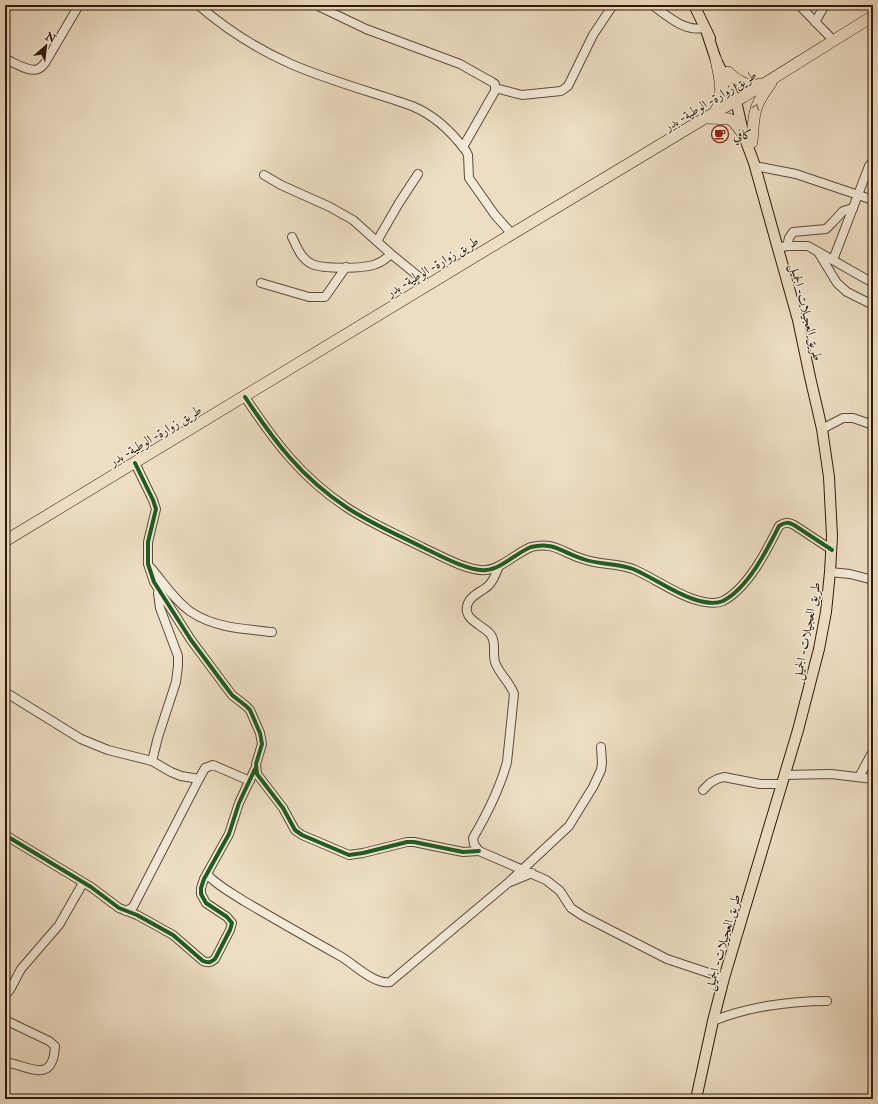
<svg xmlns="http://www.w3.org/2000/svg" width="878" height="1104" viewBox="0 0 878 1104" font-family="'IM FELL Double Pica',Amiri,serif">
	<rect width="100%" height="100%" fill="#eddec3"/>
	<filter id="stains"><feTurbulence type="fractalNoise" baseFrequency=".005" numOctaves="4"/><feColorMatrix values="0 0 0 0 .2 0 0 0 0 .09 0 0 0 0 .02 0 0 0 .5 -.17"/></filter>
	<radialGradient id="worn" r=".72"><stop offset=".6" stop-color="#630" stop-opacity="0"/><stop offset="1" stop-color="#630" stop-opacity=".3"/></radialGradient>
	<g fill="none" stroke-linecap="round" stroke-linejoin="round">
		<!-- minor casing -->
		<g stroke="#5e4a38" stroke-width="10">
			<g id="minor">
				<path d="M198,5C226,29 257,49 291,64C330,81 372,92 412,106C434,115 452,132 466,151L468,155L469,178L495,215L512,234"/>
				<path d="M652,5C668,16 684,32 704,28"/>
				<path d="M799,5L833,40"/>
				<path d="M320,7L366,29L460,64L492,82L495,84V91L463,147"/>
				<path d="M815,22L825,5"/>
				<path d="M5,59C13,62 30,73 38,69C41,68 43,65 45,63L79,5"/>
				<path d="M495,88L522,95L561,91L568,86L593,35L613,5"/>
				<path d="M755,166L796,174L873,200"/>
				<path d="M264,175L281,185L330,207L353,220L391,254L429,285"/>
				<path d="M292,237C297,247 301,259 312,264C323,269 364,269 376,264C382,262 387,258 391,254"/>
				<path d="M377,241L399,203L418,174"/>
				<path d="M787,246L789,238L793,232L826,229L833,222L843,211L853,208"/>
				<path d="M777,248L787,246H808L873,283"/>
				<path d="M818,252L837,283L847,292L873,305"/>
				<path d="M833,260L869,166L873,161"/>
				<path d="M261,283L309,297H325L346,267"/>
				<path d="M245,397C274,441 301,477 346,507C370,523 398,535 424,548C439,555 469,572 486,570C501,569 516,553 531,547C553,541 563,553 583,559C599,565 617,563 633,569C654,578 672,592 693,599C702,602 714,605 723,601C748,588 767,550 779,526C785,522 788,522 794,525L832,550"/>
				<path d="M822,429L843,418H853L873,425"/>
				<path d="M135,463L153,500L156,509L148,542V564L154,582L191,640L223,683L232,695L246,706L250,710L260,733L262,744L256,764L257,774L283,808L295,830L302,835L349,855L363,853L407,842H414L463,852L479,851"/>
				<path d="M499,566C496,573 494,580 489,585C482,592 472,594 468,603C461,620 484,625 491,635C497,644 492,653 495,662C499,674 510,682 514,694L507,762C500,788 487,814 473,838L474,844L479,851L546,880L560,891L571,908L583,916L667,959L724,978"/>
				<path d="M151,568C164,583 175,601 191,612C215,628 245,629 272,632"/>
				<path d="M830,572L850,574L873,580"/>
				<path d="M5,692L81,739L108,750L152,761L171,772L181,776L199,779L205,768L213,765L250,781"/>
				<path d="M152,761L158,737L176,682L178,666V656L160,608L158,593"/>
				<path d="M784,775L831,774L873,779"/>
				<path d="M859,777L873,751"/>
				<path d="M703,790L710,783L717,779L724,777L760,784H782"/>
				<path d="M5,835L91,887L119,908L137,915L173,935L203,961C208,963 210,963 215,959L230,930L232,923L227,917L206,903L201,894V888L204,879L229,834L239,803L255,769"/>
				<path d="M207,874C216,885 232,893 244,901C276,920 308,938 340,956C353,963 374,985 390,982L509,882L569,826L593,787L601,770L602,763L601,747"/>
				<path d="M510,882L532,873"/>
				<path d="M126,911L133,907L199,779"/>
				<path d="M5,996L11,988L21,969L59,925L83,883"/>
				<path d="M5,1020L49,1041L55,1046C53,1085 29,1066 5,1062"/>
				<path d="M713,1021C746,1007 790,1001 827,1001"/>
			</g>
		</g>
		<!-- major casing -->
		<g stroke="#2f1909" stroke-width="12">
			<g id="major">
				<path d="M694,5L710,38"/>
				<path d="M696,1099L713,1021L724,978L798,730L819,649L826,612L830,572L832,536L829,477L822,429L810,377L798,320L754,163L744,136L736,101L716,60L707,33"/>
			</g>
		</g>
		<!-- highway casing -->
		<g stroke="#2f1909" stroke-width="12">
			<g id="highway">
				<path d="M728,72C737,81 748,88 761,84"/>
				<path d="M714,114C725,97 720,78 716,60"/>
				<path d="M708,118C732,120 729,113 744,136"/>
				<path d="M752,142C754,113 753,107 771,83"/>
				<path d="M5,541L512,234L705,118L743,97L873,16"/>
			</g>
		</g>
		<!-- minor -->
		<use href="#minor" stroke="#f3ead8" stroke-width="8"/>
		<!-- major -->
		<use href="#major" stroke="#eddec3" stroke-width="10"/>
		<!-- highway -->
		<use href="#highway" stroke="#eddec3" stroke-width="11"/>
		<!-- cycleway casing -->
		<g stroke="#f3ead8" stroke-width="6">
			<g id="cycleway">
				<path d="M245,397C274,441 301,477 346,507C370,523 398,535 424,548C439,555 469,572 486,570C501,569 516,553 531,547C553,541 563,553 583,559C599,565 617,563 633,569C654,578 672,592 693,599C702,602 714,605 723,601C748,588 767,550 779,526C785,522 788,522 794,525L832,550"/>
				<path d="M135,463L153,500L156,509L148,542V564L154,582L191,640L223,683L232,695L246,706L250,710L260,733L262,744L256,764L257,774L283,808L295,830L302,835L349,855L363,853L407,842H414L463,852L479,851"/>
				<path d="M5,835L91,887L119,908L137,915L173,935L203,961C208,963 210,963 215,959L230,930L232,923L227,917L206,903L201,894V888L204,879L229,834L239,803L255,769"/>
			</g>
		</g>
		<!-- cycleway -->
		<use href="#cycleway" stroke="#1b5e20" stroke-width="4"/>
	</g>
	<!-- one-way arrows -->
	<defs><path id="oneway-chevron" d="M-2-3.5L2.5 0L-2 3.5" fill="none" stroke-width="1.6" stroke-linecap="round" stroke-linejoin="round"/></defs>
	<use stroke="#98856f" href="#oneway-chevron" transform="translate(756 107) rotate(-70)"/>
	<!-- icons -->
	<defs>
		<g id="cafe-ring" transform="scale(0.9)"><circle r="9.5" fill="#f3ead8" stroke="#8f2418" stroke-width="1.5"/><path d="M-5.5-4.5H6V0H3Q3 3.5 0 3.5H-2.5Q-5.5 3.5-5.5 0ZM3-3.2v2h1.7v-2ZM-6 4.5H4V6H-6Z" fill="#8f2418"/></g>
	</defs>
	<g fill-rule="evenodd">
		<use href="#cafe-ring" x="720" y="134"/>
	</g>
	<g text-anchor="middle" stroke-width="3" stroke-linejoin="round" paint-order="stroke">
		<!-- street labels -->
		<g font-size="13" fill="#2f1909" stroke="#f3ead8">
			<text transform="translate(710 100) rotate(-31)" y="5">طريق زوارة- الوطية- بدر</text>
			<text transform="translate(432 266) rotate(-31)" y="5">طريق زوارة- الوطية- بدر</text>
			<text transform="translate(807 312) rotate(76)" y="5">طريق العجيلات- الجميل</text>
			<text transform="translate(155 435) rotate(-31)" y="5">طريق زوارة- الوطية- بدر</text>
			<text transform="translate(806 631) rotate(-79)" y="5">طريق العجيلات- الجميل</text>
			<text transform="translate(722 942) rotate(-74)" y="5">طريق العجيلات- الجميل</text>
		</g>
		<!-- poi labels -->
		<g font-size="13" fill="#2f1909" stroke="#f3ead8" text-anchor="start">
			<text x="733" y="139">كافي</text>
		</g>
	</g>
	<!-- margin -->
	<rect width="878" height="1104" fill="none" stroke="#eddec3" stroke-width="20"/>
	<rect x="6" y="6" width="866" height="1092" fill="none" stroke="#2f1909" stroke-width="2"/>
	<rect x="10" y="10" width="858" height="1084" fill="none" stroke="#2f1909"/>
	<!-- north arrow -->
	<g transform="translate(46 46) rotate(28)" stroke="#f3ead8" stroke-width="3" paint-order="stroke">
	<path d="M0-3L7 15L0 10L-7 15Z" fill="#2f1909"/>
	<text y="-6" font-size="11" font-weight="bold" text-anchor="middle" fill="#2f1909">N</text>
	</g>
	<rect width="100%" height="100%" filter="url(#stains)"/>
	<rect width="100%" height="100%" fill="url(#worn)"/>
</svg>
